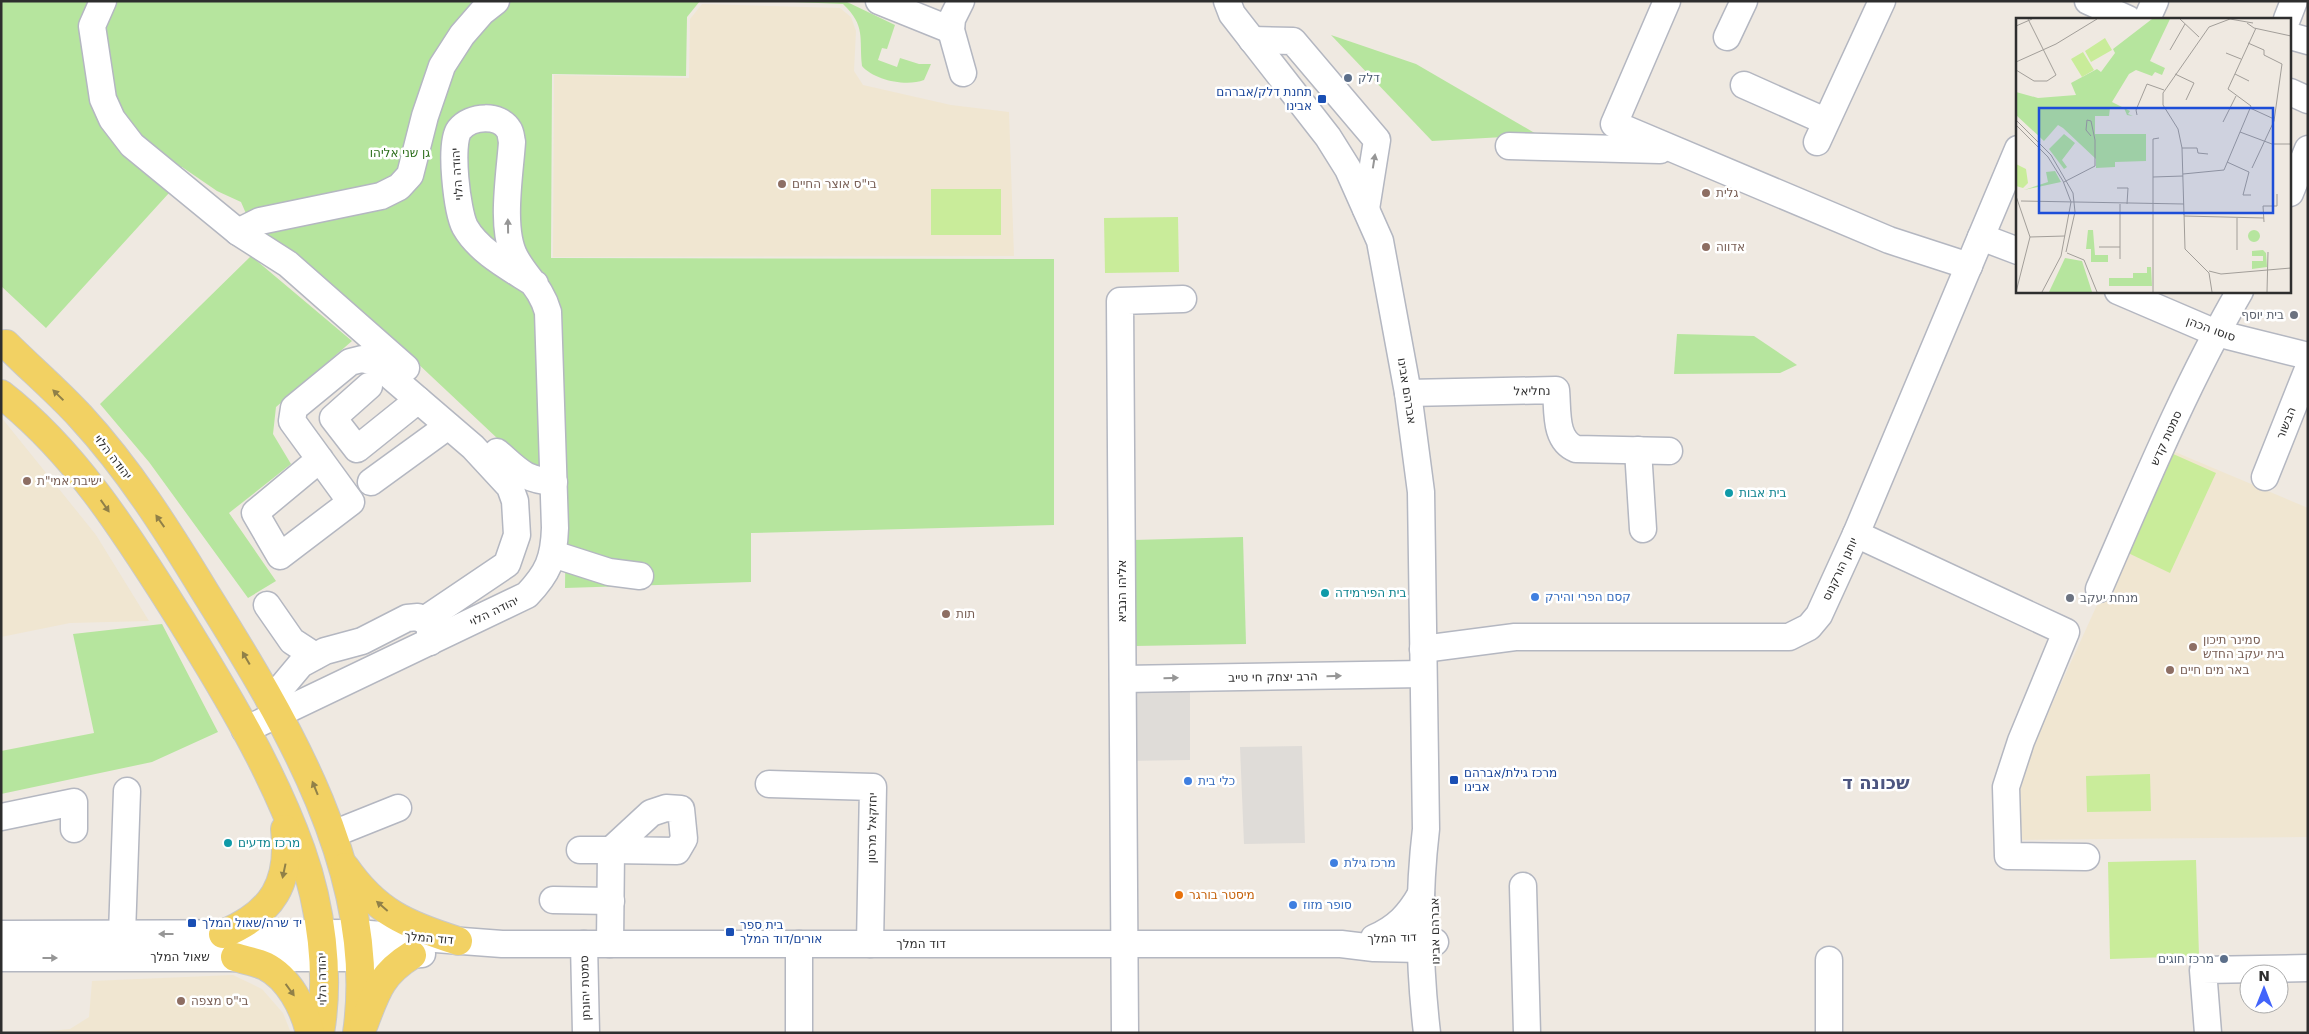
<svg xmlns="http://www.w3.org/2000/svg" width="2309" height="1034" viewBox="0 0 2309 1034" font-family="'DejaVu Sans',Heebo,sans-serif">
	<rect width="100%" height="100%" fill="#efe9e1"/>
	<!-- education -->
	<g fill="#f0e6d1">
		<path d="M702,4L840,8L851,17L856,31L854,71L863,85L951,105L1009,112L1014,256L553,257L554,75L689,78L690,19Z"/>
		<path d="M1,417L96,535L149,621L70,623L1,637Z"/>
		<path d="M2168,449L2308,508V837L2014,840L2015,785Z"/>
		<path d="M233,975L262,989L283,1013L291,1033H28L70,1029L89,1017L92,981Z"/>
	</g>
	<!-- green -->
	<g fill="#b6e59e">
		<path d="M1,1H700L687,17L686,76L552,74L551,258L1054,259V525L751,533V582L565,588L566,503L414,360L254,232L241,202L217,191L182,167L169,193L46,328L1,286Z"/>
		<path d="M769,1H845L895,25L887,49L882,48L878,60L897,67L900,58L919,64H931L924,80C906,87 874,80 862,66C859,37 866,26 843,4Z"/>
		<path d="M1331,35L1416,64L1538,135L1432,141Z"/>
		<path d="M251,256L352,341L276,407L273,434L291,464L229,513L276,581L248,598L149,462L100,404Z"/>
		<path d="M1677,334L1754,336L1797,365L1780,373L1674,374Z"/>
		<path d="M1243,537L1246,644L1135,646L1133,540Z"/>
		<path d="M162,624L218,732L152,762L1,794V751L94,733L73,634Z"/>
	</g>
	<!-- pitch -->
	<g fill="#c9ec9a">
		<rect x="931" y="189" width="70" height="46"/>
		<path d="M1178,217L1179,272L1105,273L1104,218Z"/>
		<path d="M2171,453L2216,473L2170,573L2126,552Z"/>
		<path d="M2150,774L2151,811L2087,812L2086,776Z"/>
		<path d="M2196,860L2199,956L2110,959L2108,862Z"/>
	</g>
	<!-- plaza -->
	<g fill="#dfdcd8">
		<path d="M1190,678V760L1124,761L1123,679Z"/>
		<path d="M1302,746L1305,843L1244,844L1240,747Z"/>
	</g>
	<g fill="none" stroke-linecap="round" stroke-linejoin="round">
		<!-- minor casing -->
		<g stroke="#b4b7c1" stroke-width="29">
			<g id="minor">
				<path d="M103,1L92,26L103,99L112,119L132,145L238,232L288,264L406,368"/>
				<path d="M879,1L951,30"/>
				<path d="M961,1L952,19L951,30L963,73"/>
				<path d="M1227,1L1232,14L1328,137L1348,169L1380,241L1408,393L1421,492L1426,829C1418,897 1419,965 1427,1033"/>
				<path d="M1667,1L1614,124L1889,240L1969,266"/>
				<path d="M2088,1L2128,19"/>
				<path d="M2147,19L2155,1"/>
				<path d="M2287,19L2294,1"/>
				<path d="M2290,36L2308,41"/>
				<path d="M1727,37L1744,1"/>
				<path d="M1252,40L1293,41L1377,140L1366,209"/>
				<path d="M1744,85L1825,121"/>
				<path d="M2290,92L2308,100"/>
				<path d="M1817,142L1882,1"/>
				<path d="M1509,146L1660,150"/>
				<path d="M2290,193L2308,149"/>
				<path d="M238,232L260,221L381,196L399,187L410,175L425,116L442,66L462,35L482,12L496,1"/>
				<path d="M1981,237L2018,251"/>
				<path d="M2118,291L2216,333L2308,356"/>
				<path d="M369,386L333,418L357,449L418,400"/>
				<path d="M1408,393L1556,390C1558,411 1554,440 1576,449L1669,451"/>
				<path d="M1638,450L1643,529"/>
				<path d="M497,452C519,471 524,480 554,482"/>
				<path d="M320,459L255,513L280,556L351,502L292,421L294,408L350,362L362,359L374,362L473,447L510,487L515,501L517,535L507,564L430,616V642"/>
				<path d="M2265,477L2308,369"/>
				<path d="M371,482L448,426"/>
				<path d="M1856,534L2066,632L2021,741L2006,787L2008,856L2086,857"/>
				<path d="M553,554L609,572L640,576"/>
				<path d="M2099,589C2143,488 2185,386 2240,291"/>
				<path d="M267,605L292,641L315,656"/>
				<path d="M1423,649L1515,637H1789L1809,627L1819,615L1856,534L2018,149"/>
				<path d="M1123,679L1423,674"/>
				<path d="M270,701L301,664L325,651L362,641L407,618L418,617L430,624"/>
				<path d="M245,730L527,595C548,573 554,559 555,528L548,312C541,287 526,278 515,257C500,229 510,173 512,142C511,138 511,133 509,130C500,114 471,115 459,130C449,143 457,212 465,227C479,252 512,269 535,284"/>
				<path d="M769,784L873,787L870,944"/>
				<path d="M666,808L681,809L684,839L677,851L611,850L651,813Z"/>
				<path d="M1,817L74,802V829"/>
				<path d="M333,834L398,808"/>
				<path d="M580,850H611L610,944"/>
				<path d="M1523,886L1527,1033"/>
				<path d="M553,900L611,901"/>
				<path d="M1,934L356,933L502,944H1341L1374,948L1421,949L1435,942"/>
				<path d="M122,934L127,791"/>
				<path d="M1374,938C1397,928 1409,915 1421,894"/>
				<path d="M584,944L586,1033"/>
				<path d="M799,944V1033"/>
				<path d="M1,958H358L422,954"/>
				<path d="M1125,1033L1120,301L1183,299"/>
				<path d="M1829,1033V960"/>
				<path d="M2208,1033L2203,970L2308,968"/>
			</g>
		</g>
		<!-- major casing -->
		<g stroke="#c9c9c9" stroke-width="30">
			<g id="major">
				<path d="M6,344C30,368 57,391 80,416C129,469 168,531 205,592C285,720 380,875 357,1033"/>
				<path d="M1,394C78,454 129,538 181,620C226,693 272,769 301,850C321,906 330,974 320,1033"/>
				<path d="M345,867C376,912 407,925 458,941"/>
				<path d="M223,934C273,913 291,883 285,829"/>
				<path d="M235,957C244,960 256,962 265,966C289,978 304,1008 310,1033"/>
				<path d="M364,1024C376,992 381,974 412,955"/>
			</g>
		</g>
		<!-- minor -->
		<use href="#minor" stroke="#fff" stroke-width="26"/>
		<!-- major -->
		<use href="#major" stroke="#f2d163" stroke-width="28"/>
	</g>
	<!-- one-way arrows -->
	<defs><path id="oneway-solid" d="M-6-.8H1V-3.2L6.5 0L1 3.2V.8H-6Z" transform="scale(1.25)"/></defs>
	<g fill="#969696">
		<use href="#oneway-solid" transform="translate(1374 161) rotate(-81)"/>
		<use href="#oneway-solid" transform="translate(508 226) rotate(-91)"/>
		<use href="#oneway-solid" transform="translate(1334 676) rotate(-1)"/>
		<use href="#oneway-solid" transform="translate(1171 678) rotate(-1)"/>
		<use href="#oneway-solid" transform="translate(166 934) rotate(180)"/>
		<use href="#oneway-solid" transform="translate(50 958)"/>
	</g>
	<g fill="#908048">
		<use href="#oneway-solid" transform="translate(58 395) rotate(-136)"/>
		<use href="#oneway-solid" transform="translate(105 506) rotate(55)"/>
		<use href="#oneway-solid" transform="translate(160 521) rotate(-125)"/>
		<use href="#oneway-solid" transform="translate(246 658) rotate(-120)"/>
		<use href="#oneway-solid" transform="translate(315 788) rotate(-112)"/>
		<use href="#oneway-solid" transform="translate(284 871) rotate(102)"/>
		<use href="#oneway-solid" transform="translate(382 906) rotate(-139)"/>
		<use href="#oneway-solid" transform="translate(290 990) rotate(54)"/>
	</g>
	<!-- markers -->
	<g fill="#5c6f8a" stroke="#fff" stroke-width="2">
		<circle cx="1348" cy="78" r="5"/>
		<circle cx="2224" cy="959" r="5"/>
	</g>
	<g fill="#1a4fb4" stroke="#fff" stroke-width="2">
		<rect x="1317" y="94" width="10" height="10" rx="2.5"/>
		<rect x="1449" y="775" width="10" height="10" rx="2.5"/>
		<rect x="187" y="918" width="10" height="10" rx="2.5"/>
		<rect x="725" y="927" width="10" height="10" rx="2.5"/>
	</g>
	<g fill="#8d6e63" stroke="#fff" stroke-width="2">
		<circle cx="782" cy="184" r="5"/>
		<circle cx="1706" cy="193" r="5"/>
		<circle cx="1706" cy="247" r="5"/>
		<circle cx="27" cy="481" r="5"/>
		<circle cx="946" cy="614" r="5"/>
		<circle cx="2193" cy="647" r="5"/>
		<circle cx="2170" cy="670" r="5"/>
		<circle cx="181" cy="1001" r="5"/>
	</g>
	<g fill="#6b7280" stroke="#fff" stroke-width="2">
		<circle cx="2294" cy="315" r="5"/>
		<circle cx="2070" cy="598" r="5"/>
	</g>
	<g fill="#0f9aa8" stroke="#fff" stroke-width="2">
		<circle cx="1729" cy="493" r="5"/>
		<circle cx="1325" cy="593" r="5"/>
		<circle cx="228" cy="843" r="5"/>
	</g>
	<g fill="#3f7fe0" stroke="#fff" stroke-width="2">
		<circle cx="1535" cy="597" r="5"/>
		<circle cx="1188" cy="781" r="5"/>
		<circle cx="1334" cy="863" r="5"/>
		<circle cx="1293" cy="905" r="5"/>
	</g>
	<circle fill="#e8710a" stroke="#fff" stroke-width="2" cx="1179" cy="895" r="5"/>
	<g text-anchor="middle" stroke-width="5" stroke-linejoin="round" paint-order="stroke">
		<!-- service labels -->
		<g font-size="12" fill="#4e5e75" stroke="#fff" text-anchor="start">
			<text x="1358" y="82">דלק</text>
			<text x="2214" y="963" text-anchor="end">מרכז חוגים</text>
		</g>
		<!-- transit labels -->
		<g font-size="12" fill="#164399" stroke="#fff" text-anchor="start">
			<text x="1312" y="96" text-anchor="end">תחנת דלק/אברהם<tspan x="1312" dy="14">אבינו</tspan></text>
			<text x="1464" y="777">מרכז גילת/אברהם<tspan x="1464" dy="14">אבינו</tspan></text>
			<text x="202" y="927">יד שרה/שאול המלך</text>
			<text x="740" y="929">בית ספר<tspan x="740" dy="14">אורים/דוד המלך</tspan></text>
		</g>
		<!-- park labels -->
		<g font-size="12" fill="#2c6e1b" stroke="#fff">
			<text x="400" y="157">גן שני אליהו</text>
		</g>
		<!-- street labels -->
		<g font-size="12" fill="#2e2e2e" stroke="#fff">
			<text transform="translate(457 174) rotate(-94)" y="4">יהודה הלוי</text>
			<text transform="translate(2211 329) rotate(20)" y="4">סוסו הכהן</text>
			<text transform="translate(1407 391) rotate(81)" y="4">אברהם אבינו</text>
			<text transform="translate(1532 391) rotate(-1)" y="4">נחליאל</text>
			<text transform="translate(2286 423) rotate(-68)" y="4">הבשור</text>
			<text transform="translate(2166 438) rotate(-65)" y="4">סמטת קדש</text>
			<text transform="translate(113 457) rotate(52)" y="4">יהודה הלוי</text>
			<text transform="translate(1840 569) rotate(-65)" y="4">יוחנן הורקנוס</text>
			<text transform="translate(1122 591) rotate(-90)" y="4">אליהו הנביא</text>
			<text transform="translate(494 611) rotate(-26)" y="4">יהודה הלוי</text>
			<text transform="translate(1273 677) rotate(-1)" y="4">הרב יצחק חי טייב</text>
			<text transform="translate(872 828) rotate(-89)" y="4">יחזקאל מרטון</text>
			<text transform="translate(1435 931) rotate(-91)" y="4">אברהם אבינו</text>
			<text transform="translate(429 938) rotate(5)" y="4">דוד המלך</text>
			<text transform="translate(1392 938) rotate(-2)" y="4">דוד המלך</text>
			<text x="921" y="948">דוד המלך</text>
			<text x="180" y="961">שאול המלך</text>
			<text transform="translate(322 979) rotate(-91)" y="4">יהודה הלוי</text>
			<text transform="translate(585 988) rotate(-92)" y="4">סמטת יהונתן</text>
		</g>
		<!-- education labels -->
		<g font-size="12" fill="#785e54" stroke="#fff" text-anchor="start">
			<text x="792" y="188">בי"ס אוצר החיים</text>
			<text x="1716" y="197">גלית</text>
			<text x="1716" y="251">אדווה</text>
			<text x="37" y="485">ישיבת אמי"ת</text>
			<text x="956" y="618">תות</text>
			<text x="2203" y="644">סמינר תיכון<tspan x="2203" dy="14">בית יעקב החדש</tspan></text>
			<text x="2180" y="674">באר מים חיים</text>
			<text x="191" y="1005">בי"ס מצפה</text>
		</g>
		<!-- worship labels -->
		<g font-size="12" fill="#5b616d" stroke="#fff" text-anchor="end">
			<text x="2284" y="319">בית יוסף</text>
			<text x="2080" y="602" text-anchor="start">מנחת יעקב</text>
		</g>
		<!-- culture labels -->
		<g font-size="12" fill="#0d838f" stroke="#fff" text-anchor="start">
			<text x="1739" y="497">בית אבות</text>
			<text x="1335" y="597">בית הפירמידה</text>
			<text x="238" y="847">מרכז מדעים</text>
		</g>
		<!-- shop labels -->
		<g font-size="12" fill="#366cbe" stroke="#fff" text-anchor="start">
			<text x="1545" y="601">קסם הפרי והירק</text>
			<text x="1198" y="785">כלי בית</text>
			<text x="1344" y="867">מרכז גילת</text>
			<text x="1303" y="909">סופר מזוז</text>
		</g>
		<!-- food labels -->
		<g font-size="12" fill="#c56008" stroke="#fff" text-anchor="start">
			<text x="1189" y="899">מיסטר בורגר</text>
		</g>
		<!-- district labels -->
		<g font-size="18" font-weight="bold" fill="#4d5680" stroke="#fff">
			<text x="1876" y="789">שכונה ד</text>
		</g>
	</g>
	<!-- overview -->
	<g transform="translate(2016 18)">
		<rect width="275" height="275" fill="#efe9e1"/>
		<path d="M136,1H154L134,43L149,50L146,57L139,54L136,58L120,52L113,56L96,84L114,93L112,96L117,98L111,97L108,90H94L93,98H79V116H130V143L99,144V149L80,150V141L47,110L42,107L28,123L0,97V74L22,80L60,77L55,65L81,51L85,54L99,35L97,31ZM48,116L59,125L46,142L51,149L48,151L33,131ZM39,153L45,164L8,172L32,164L30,154ZM232 218a6 6 0 1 1 12 0a6 6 0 1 1-12 0ZM72,212H77L79,237H92V244H75V231H70ZM247,232L250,235L251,249L236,251V243H247V238H236V233ZM49,240L66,243L76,274H33ZM131,249H135L136,268H93V260H117V255H131Z" fill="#b6e59e"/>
		<path d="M89,20L96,32L75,44L69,33ZM67,34L78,52L66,59L55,41ZM0,146L10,151L12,165L7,170L0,168Z" fill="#c9ec9a"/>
		<path fill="none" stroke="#a29e99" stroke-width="1" d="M164,1L183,19M231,5L238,10L275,18M0,8L16,1M232,25L248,32V37L266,46L258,103L236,150M154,32L169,6M210,35L225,41M0,44L40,26L81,1M0,52L18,63H31L40,57L12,1M159,56L178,65L170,82M219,56L233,63M234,90L258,101M121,97L120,92L131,66L148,72M0,102L35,137L57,175L59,194L50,234M71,102L70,112L75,118M207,104L220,78M0,107L32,139L47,163L55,184L45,238L26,274M224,114L256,126H275M166,130H181L182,135L192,136M211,144L233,154L227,177H235M167,156L208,152L235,88L212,71L240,10M137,159L167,158M48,164L79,148V122L75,103L71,102M101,170H112L111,186M0,178L14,219L0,274M5,183L168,186M104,186V241M168,195L169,231L193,255L196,274M168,197L166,130L162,111L147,87V75L193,9L214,1L237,5M168,198L248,200M221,200V232M248,204L247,188H261V176M14,219L49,218M83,229H104M51,235L68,242L81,274M193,253L205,256L275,250M137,274V121L143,120M251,274L252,234"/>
		<path fill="#1d4ed8" fill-opacity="0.15" stroke="#1d4ed8" stroke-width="2.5" d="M23,90H257V195H23Z"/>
		<rect width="275" height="275" fill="none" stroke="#2e2e2e" stroke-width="2.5"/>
	</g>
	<!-- border -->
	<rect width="2309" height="1034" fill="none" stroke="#2e2e2e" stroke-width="5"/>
	<!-- north arrow -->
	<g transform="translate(2264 989)"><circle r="24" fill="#ffffff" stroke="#ababab"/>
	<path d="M0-4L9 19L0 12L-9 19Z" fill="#4264fb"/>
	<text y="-8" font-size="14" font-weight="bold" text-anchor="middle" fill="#2e2e2e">N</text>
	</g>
</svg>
